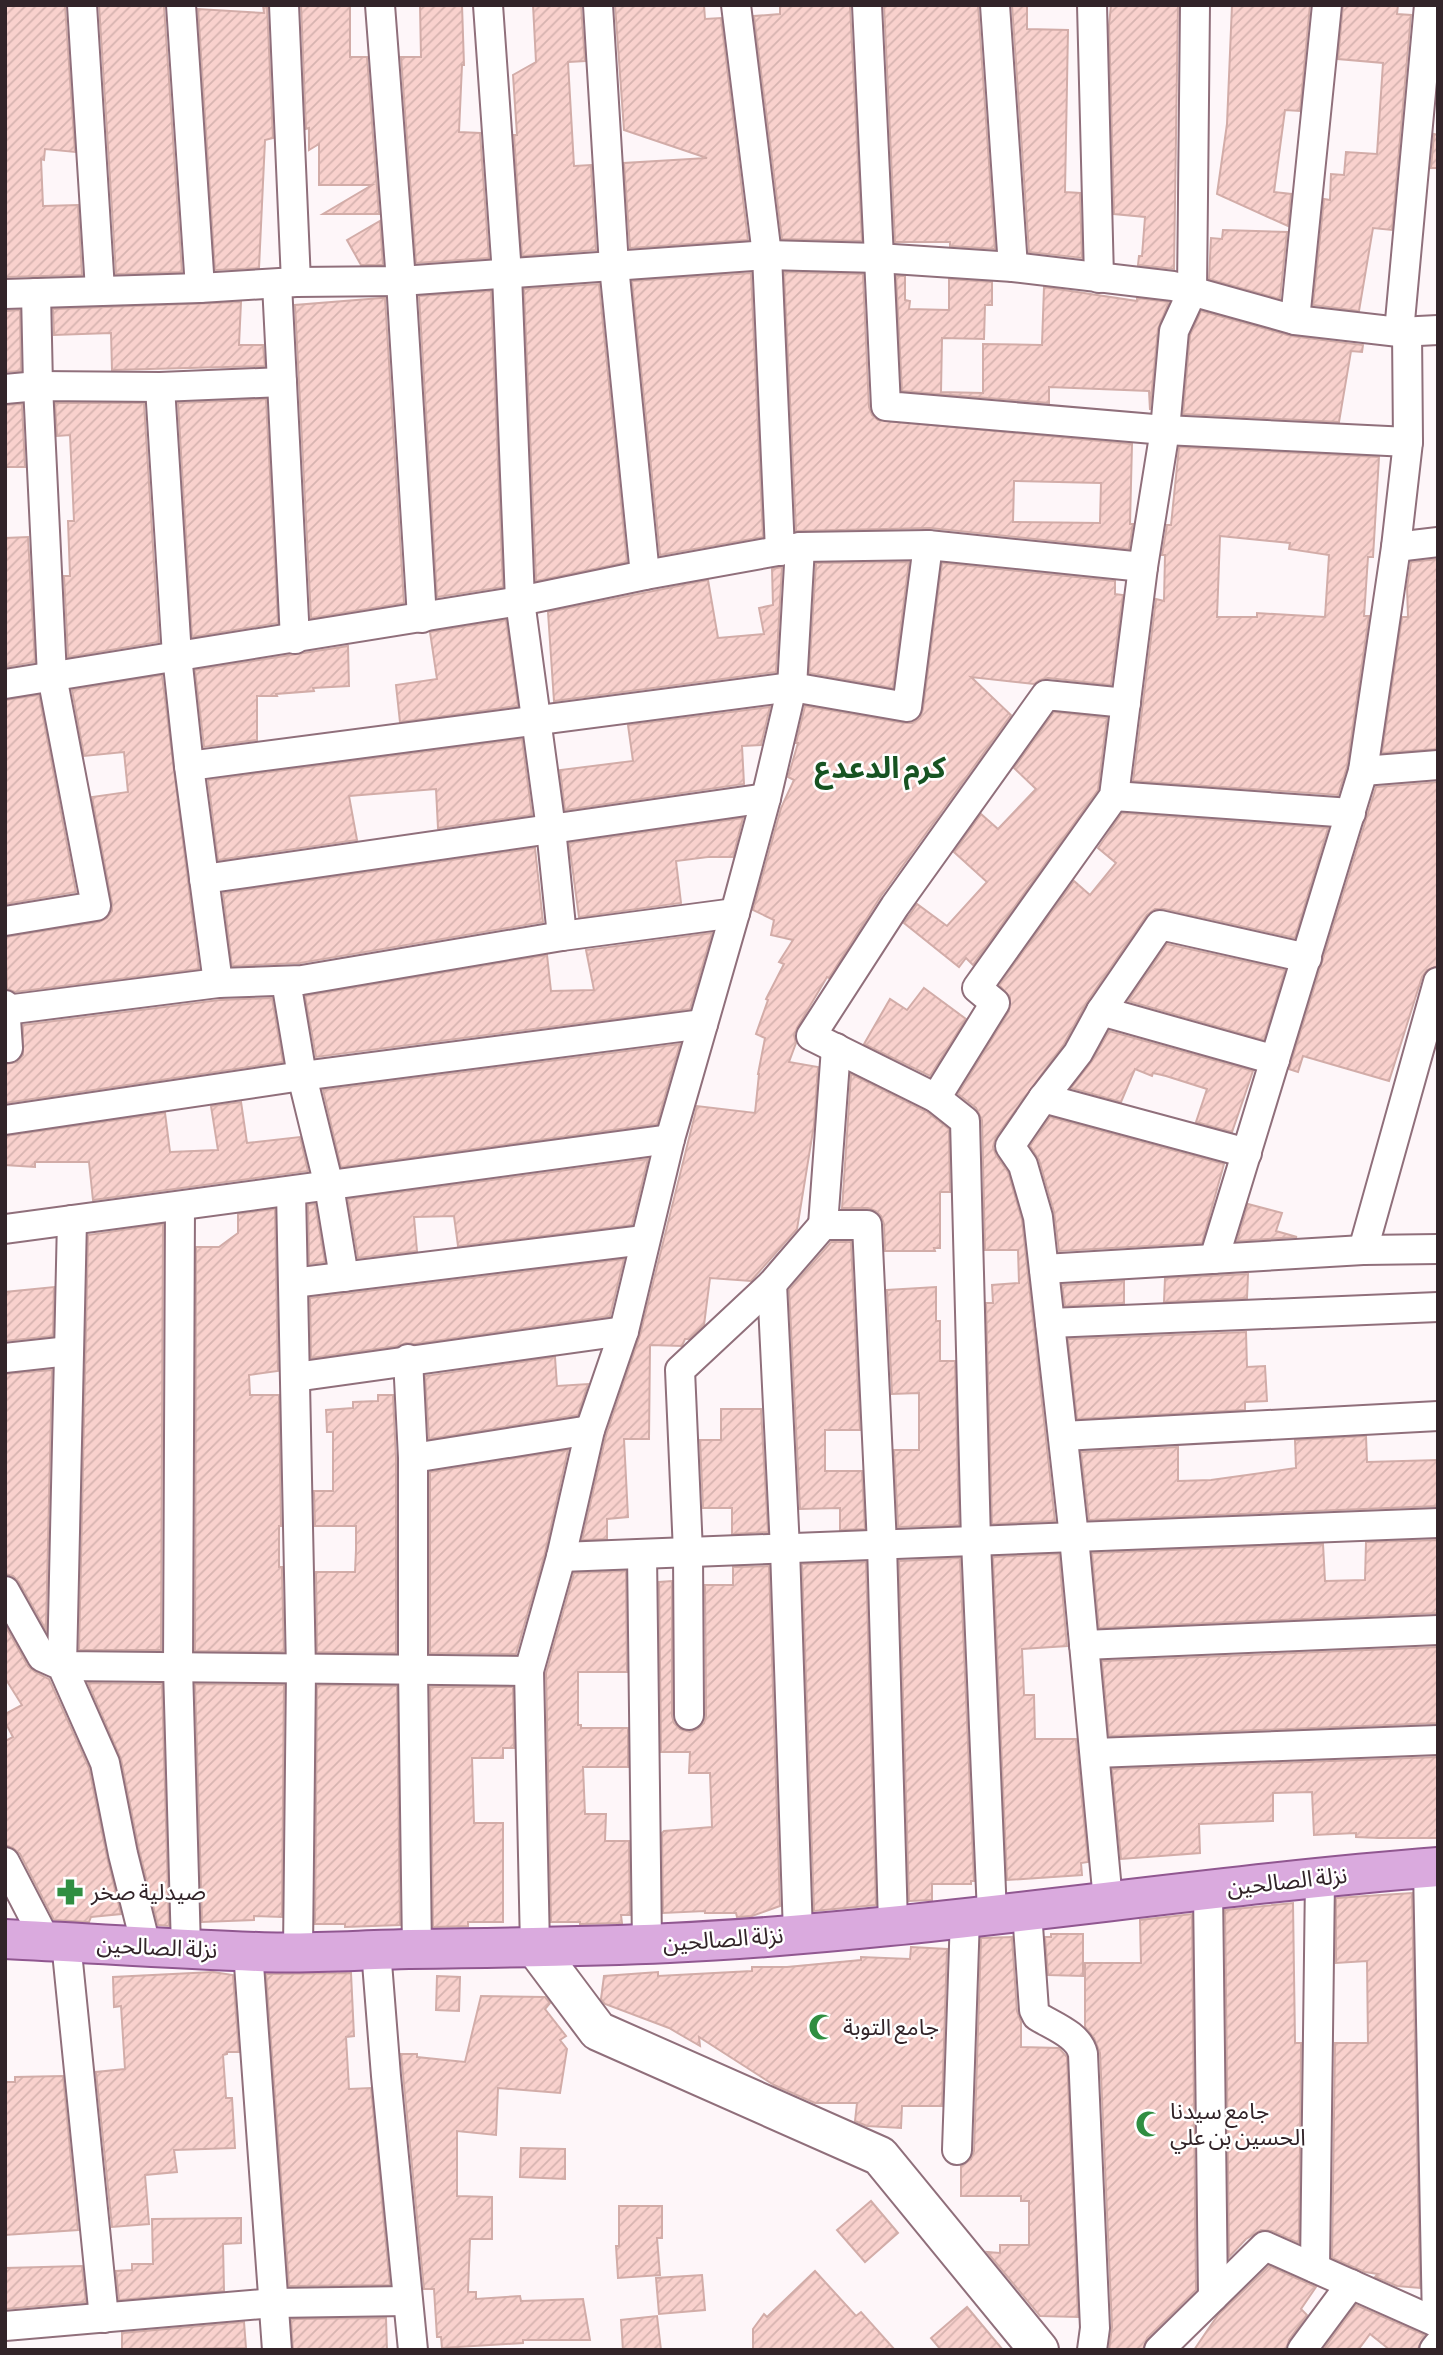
<svg xmlns="http://www.w3.org/2000/svg" width="1443" height="2355" viewBox="0 0 1443 2355" font-family="'Asap Condensed','Noto Sans Arabic',sans-serif">
	<defs>
		<pattern id="building-hatch" width="6" height="6" patternUnits="userSpaceOnUse" patternTransform="scale(1.75)"><rect width="6" height="6" fill="#f9d1cd"/><path d="M-1 1l2-2M0 6l6-6M5 7l2-2" fill="none" stroke="#d6b3b0"/></pattern>
	</defs>
	<rect width="100%" height="100%" fill="#fef6f9"/>
	<!-- building -->
	<g fill="url(#building-hatch)" stroke="#d2aca8" stroke-width="2" fill-rule="evenodd">
		<path d="M5,5H65L75,152L45,149L44,160L41,159L43,206L78,205L82,275L5,277Z"/>
		<path d="M99,5L164,6L182,272L116,274Z"/>
		<path d="M263,5H267L273,138L265,140L259,268L215,270L198,9L264,13Z"/>
		<path d="M301,5H350V57H367L379,214H323L372,185H319V144L309,150V128L306,129Z"/>
		<path d="M420,5H462L464,65H462L459,132L480,133L489,258L416,263L401,57H421Z"/>
		<path d="M533,5H581L585,61L568,62L574,166L591,165L596,250L522,256L514,135H517L513,75L536,62Z"/>
		<path d="M615,5H704L705,19L721,18L748,240L630,248L624,163L707,158L624,130Z"/>
		<path d="M780,5H850L862,241L782,239L754,16L780,14Z"/>
		<path d="M884,5H978L995,249L950,246V242H895Z"/>
		<path d="M1012,5H1027V29L1068,30L1065,192L1080,193L1082,258L1029,252Z"/>
		<path d="M1111,5H1178L1174,269L1138,265L1139,256H1142L1145,217L1114,214L1109,25Z"/>
		<path d="M1232,5H1310L1300,111L1285,110L1274,192L1291,194L1288,226L1217,194L1227,124Z"/>
		<path d="M1343,5H1398L1397,14L1411,15L1392,230L1373,228L1359,311L1313,305L1324,199L1330,200L1331,174L1344,175L1346,152L1377,154L1383,63L1338,59Z"/>
		<path d="M1434,134L1438,135V168H1431Z"/>
		<path d="M380,221L383,265H361L347,240Z"/>
		<path d="M1223,230L1287,232L1280,299L1209,279L1211,238L1222,239Z"/>
		<path d="M784,272L863,274L869,407L872,415L878,420L1132,444L1130,524H1133L1129,549L930,528L796,531ZM1014,481L1101,483L1100,523L1013,522Z"/>
		<path d="M751,273L763,537L660,555L632,281Z"/>
		<path d="M896,276H905V300L910,301L909,309L949,310V279L992,282V305H985L984,339L942,338L941,392L983,393V344L1042,345L1044,287L1137,301V298L1169,302L1158,329L1150,410L1149,391L1049,387V403L902,391Z"/>
		<path d="M599,284L627,562L536,581L524,289Z"/>
		<path d="M491,291L503,587L437,597L419,296Z"/>
		<path d="M381,298H385L404,603L311,618L295,305Z"/>
		<path d="M241,302L239,345H263L265,366L112,370L111,333L54,335L53,309Z"/>
		<path d="M20,310L21,371L5,372V311Z"/>
		<path d="M1201,311L1291,336L1363,345L1362,352L1351,351L1339,422L1183,414L1190,335Z"/>
		<path d="M266,399L278,623L192,637L178,403Z"/>
		<path d="M55,403H144L159,642L68,657L64,576H70L68,521H74L70,435L57,436Z"/>
		<path d="M22,404L25,467H5V405Z"/>
		<path d="M1179,447L1379,457L1373,557H1368L1364,616H1369L1347,767L1338,795L1133,781L1156,599L1164,601L1165,555H1162L1167,525H1171ZM1220,536L1290,543L1289,549L1329,555L1325,617L1257,613V617H1217Z"/>
		<path d="M28,537L35,662L5,667V538Z"/>
		<path d="M1438,559V749L1382,753L1402,617H1408L1407,587L1411,562Z"/>
		<path d="M909,562L893,688L809,673L816,563Z"/>
		<path d="M942,563L1115,581V594L1123,595L1111,685L1048,678L1040,680L1034,684L971,677L1011,715L881,896L829,978L827,977L797,1028L794,1035L796,1043L789,1062L818,1067L814,1125L797,1229L751,1281L710,1278L704,1325L689,1339H685L682,1346L650,1345L649,1439H624L628,1517L607,1519V1539L582,1540L606,1435L640,1335L697,1106L755,1113L759,1074H758L765,1038L756,1034L768,1000L766,999L784,964L779,962L793,940L771,935L774,920L753,910L781,808L794,780L788,777L798,743H796L805,706L904,723H912L920,718L923,709Z"/>
		<path d="M782,567L776,672L554,701L548,612L708,580L718,638L764,634L759,608L773,605L772,569Z"/>
		<path d="M506,620L518,706L400,722L396,685L437,679L430,632Z"/>
		<path d="M348,646L349,686L313,688L314,691L276,694L277,696H257V740L204,747L195,670Z"/>
		<path d="M162,675L199,969L15,992L7,989L5,937L99,922L107,918L112,911V903L92,797L128,792L124,752L84,756L72,690Z"/>
		<path d="M39,695L76,892L5,904V700Z"/>
		<path d="M770,707L761,745L742,746L744,784L565,810L560,770L633,761L628,725Z"/>
		<path d="M1054,712L1107,718L1098,790L973,965L966,958L959,967L904,923L917,904L947,926L987,882L954,852L981,814L998,829L1036,789L1014,768Z"/>
		<path d="M522,739L532,815L438,828L436,789L349,796L357,840L218,860L208,780Z"/>
		<path d="M1438,782V966L1427,970L1422,977L1389,1081L1303,1056L1298,1072L1289,1069L1376,787Z"/>
		<path d="M1122,813L1328,828L1295,938L1164,909H1155L1147,915L1087,1002L1064,1044L996,1137L993,1147L996,1155L1008,1172L1022,1220L1055,1521L992,1524L986,1303H993L992,1285L1019,1283L1018,1250H985L982,1120L976,1108L958,1094L1009,1011L1010,997L999,985L1074,881L1090,895L1116,863L1098,848Z"/>
		<path d="M743,818L733,857H708L676,861L681,903L579,917L569,843Z"/>
		<path d="M535,848L543,922L300,963L232,966L223,893Z"/>
		<path d="M712,933L690,1009L316,1057L305,996L547,955L551,991L594,990L586,950Z"/>
		<path d="M1167,944L1285,970L1264,1040L1128,1001Z"/>
		<path d="M924,988L966,1019L930,1076L864,1044L890,999L907,1010Z"/>
		<path d="M272,998L283,1062L5,1103V1064L17,1062L23,1055V1025L219,1000Z"/>
		<path d="M1109,1031L1253,1071L1232,1132L1196,1122L1207,1089L1166,1076L1153,1073L1152,1076L1135,1069L1121,1102L1071,1088L1092,1061Z"/>
		<path d="M680,1044L657,1124L341,1167L323,1090Z"/>
		<path d="M851,1074L927,1112L949,1129L950,1192H940V1248H934L935,1251H885L884,1224L881,1216L876,1211L868,1208H842Z"/>
		<path d="M241,1102L247,1143L300,1137L308,1171L93,1200L89,1162H35V1167L5,1165V1136L165,1113L170,1152L218,1150L211,1106Z"/>
		<path d="M1050,1117L1224,1164L1202,1243L1059,1251L1054,1212L1039,1160L1030,1146Z"/>
		<path d="M648,1159L632,1225L458,1246L454,1216L414,1217L417,1251L358,1258L348,1199Z"/>
		<path d="M315,1204L325,1262L309,1264L308,1205Z"/>
		<path d="M1248,1204L1282,1213L1276,1231L1297,1237L1237,1241Z"/>
		<path d="M275,1209L278,1371L249,1375L250,1395H279L281,1526H279V1567H282V1572L284,1652L195,1651L196,1247H219L238,1233V1214Z"/>
		<path d="M163,1224L161,1650H79L88,1235Z"/>
		<path d="M831,1242H851L860,1430H825V1471H862L865,1529L840,1530V1508L800,1509L789,1290Z"/>
		<path d="M624,1259L610,1316L413,1344L406,1343L398,1346L311,1358L310,1298Z"/>
		<path d="M1248,1274L1247,1298L1164,1302L1165,1278Z"/>
		<path d="M1124,1281V1303L1065,1306L1062,1285Z"/>
		<path d="M54,1287L53,1336L5,1341V1292Z"/>
		<path d="M936,1287V1321H940V1361H955L959,1525L898,1527L894,1450H919V1393L892,1394L887,1290Z"/>
		<path d="M1246,1332L1247,1367L1265,1366L1267,1401L1245,1402V1410L1077,1419L1068,1339Z"/>
		<path d="M555,1357L557,1386L588,1384L578,1415L429,1439L425,1376Z"/>
		<path d="M52,1370L46,1630L19,1582L13,1576L5,1574V1374Z"/>
		<path d="M378,1395H393L396,1458V1653L317,1652L316,1572H355L356,1550V1526H315L314,1491H333V1432H327L326,1410L353,1408V1402L378,1401Z"/>
		<path d="M721,1409H761L768,1532L732,1534V1508H703L700,1440H721Z"/>
		<path d="M1366,1436L1367,1462L1438,1460V1506L1089,1520L1081,1452L1178,1447V1481L1211,1480L1296,1468L1295,1440Z"/>
		<path d="M568,1450L545,1553L516,1654L430,1653V1472Z"/>
		<path d="M1438,1540V1613L1099,1628L1092,1553L1323,1544L1325,1581L1365,1580L1366,1542Z"/>
		<path d="M1059,1554L1067,1646L1022,1649L1024,1695H1034L1035,1739H1076L1088,1862L1081,1863L1082,1875L1007,1880L993,1557Z"/>
		<path d="M960,1558L974,1881H971V1884H932V1900L909,1901L899,1561Z"/>
		<path d="M866,1562L876,1905L814,1911L802,1564Z"/>
		<path d="M769,1566L780,1906L752,1916L737,1917L736,1913H705V1911L663,1913L662,1833L664,1831L712,1827L710,1773H689L690,1752H661L659,1582L672,1581V1716L674,1723L680,1729L690,1732L698,1729L704,1723L706,1716L705,1585H733V1567Z"/>
		<path d="M626,1571L627,1672H578V1725H581V1728H628V1767H583L585,1814H606L605,1841H629L630,1915H621L622,1923L580,1924V1922H551L546,1673L574,1573Z"/>
		<path d="M5,1625L28,1666L35,1672L49,1679L89,1768L107,1857L121,1914L91,1917L89,1922L54,1920L20,1854L13,1848L5,1845V1741L13,1737L5,1722V1714L22,1705L5,1678Z"/>
		<path d="M1438,1647V1723L1109,1736L1102,1661Z"/>
		<path d="M88,1683L162,1684L169,1926L158,1925L139,1850L121,1759Z"/>
		<path d="M195,1684L284,1685L282,1917L254,1916V1920L202,1922Z"/>
		<path d="M317,1685L397,1686L400,1925L345,1927V1924H315Z"/>
		<path d="M430,1687H513L514,1748H503V1758H472L474,1823H503V1922H468V1926L433,1927Z"/>
		<path d="M1438,1757V1838H1379L1356,1837V1833L1314,1835L1312,1792L1273,1793V1821L1199,1824L1200,1853L1121,1859L1112,1769Z"/>
		<path d="M1412,1893L1420,2288L1397,2286L1375,2277L1378,2274L1365,2272L1332,2258L1335,2043H1368L1367,1961L1336,1963V1898Z"/>
		<path d="M1293,1903L1295,2043H1301L1299,2243L1272,2231L1261,2230L1246,2239L1229,2257L1225,1910Z"/>
		<path d="M1192,1914L1196,2290L1147,2338L1143,2350H1109L1112,2327L1100,2053L1094,2038L1085,2027V1963H1141L1140,1920Z"/>
		<path d="M1051,1934H1083V1976L1048,1975L1045,1937H1051Z"/>
		<path d="M1012,1937L1017,2011L1021,2022V2047L1059,2048L1067,2057L1078,2317L1040,2316L987,2252L1000,2253V2245H1029V2201H1021V2196H961V2166L971,2159L974,2151L981,1938Z"/>
		<path d="M911,1947L947,1949L942,2106H902L901,2128L867,2126L855,2121L857,2103H815L774,2085L699,2037L700,2046L669,2028L605,2004L601,1999L604,1976L658,1972V1976L752,1971V1967H787L861,1960V1957L910,1959Z"/>
		<path d="M213,1972L233,1975L239,2052H227V2054L223,2055L226,2098H232L235,2148L174,2150L177,2172L145,2175L149,2224L112,2227L96,2072L125,2069L121,2006L114,2007L113,1977Z"/>
		<path d="M351,1973L354,2036L346,2037L349,2089L371,2088L390,2285L289,2286L266,1974Z"/>
		<path d="M437,1976L460,1977L459,2011L436,2010Z"/>
		<path d="M481,1996L545,1997L550,2003L545,2009L566,2036L560,2040L567,2049L560,2093L498,2088L496,2135L457,2131V2196L492,2197V2239H470L468,2292H476V2299L520,2296L521,2301L583,2299L590,2340H523V2343L442,2348L441,2337H437L434,2289H424L401,2054H417V2057L465,2062Z"/>
		<path d="M63,2076L78,2230L5,2235V2082H15V2077Z"/>
		<path d="M521,2148L565,2149V2179L520,2177Z"/>
		<path d="M871,2201L898,2233L865,2262L837,2230Z"/>
		<path d="M619,2206H662V2238H657L660,2275L618,2278L616,2246H619Z"/>
		<path d="M241,2218V2243L223,2244L224,2291L119,2300L116,2271L132,2270V2264H153L152,2219Z"/>
		<path d="M82,2266L86,2302L5,2309V2268Z"/>
		<path d="M1269,2266L1316,2287L1301,2309L1307,2315L1289,2340L1286,2350H1194L1218,2315Z"/>
		<path d="M815,2271L856,2316L861,2312L895,2350H753V2329L764,2314L767,2317Z"/>
		<path d="M702,2275L705,2310L659,2314L656,2278Z"/>
		<path d="M1356,2305L1425,2335L1418,2349L1390,2350L1370,2334L1358,2350H1323Z"/>
		<path d="M967,2307L1003,2350H941L931,2338Z"/>
		<path d="M657,2316L661,2350H623L621,2320Z"/>
		<path d="M386,2318L387,2350H293L291,2319Z"/>
		<path d="M244,2322L246,2348L122,2350V2333Z"/>
	</g>
	<g fill="none" stroke-linecap="round" stroke-linejoin="round">
		<!-- street casing -->
		<g stroke="#906f7b" stroke-width="32">
			<g id="street">
				<path d="M82,5L100,290"/>
				<path d="M181,5L200,288"/>
				<path d="M284,5L296,282"/>
				<path d="M380,5L401,281L422,618"/>
				<path d="M488,5L507,274L520,601L551,829L562,936"/>
				<path d="M598,5L614,266L645,575"/>
				<path d="M736,5L767,255L780,551"/>
				<path d="M867,5L886,406L1165,430L1408,442"/>
				<path d="M995,5L1013,267"/>
				<path d="M1092,5L1099,278"/>
				<path d="M277,284L295,639"/>
				<path d="M5,294L200,288L296,282L401,281L767,255L878,258L1013,267L1173,286L1295,320L1399,332L1438,330"/>
				<path d="M1295,320L1327,5"/>
				<path d="M1399,332L1429,5"/>
				<path d="M160,387L177,656L189,766L218,983"/>
				<path d="M5,389L38,386L160,387L282,382"/>
				<path d="M1396,547L1438,542"/>
				<path d="M5,684L520,601L645,575L800,547L928,545L1143,567"/>
				<path d="M189,766L792,687L907,707L928,545"/>
				<path d="M1363,771L1438,765"/>
				<path d="M1114,796L1351,813"/>
				<path d="M204,879L766,798"/>
				<path d="M5,921L96,906L52,676L38,386L36,293"/>
				<path d="M286,981L302,1076L329,1186L344,1277"/>
				<path d="M5,1005L8,1048"/>
				<path d="M6,1010L218,983L302,980L562,936L735,913"/>
				<path d="M1101,1011L1275,1060"/>
				<path d="M836,1048L823,1225H867L882,1545L893,1924"/>
				<path d="M936,1098L995,1003L977,988L1114,796L1143,567L1165,430L1174,331L1192,292L1195,5"/>
				<path d="M1043,1098L1247,1153"/>
				<path d="M5,1120L302,1076L703,1024"/>
				<path d="M291,1191L301,1670L298,1951"/>
				<path d="M180,1206L178,1668L186,1948"/>
				<path d="M72,1220L62,1666L529,1671"/>
				<path d="M5,1229L670,1139"/>
				<path d="M1363,1250L1438,982"/>
				<path d="M1214,1259L1363,771L1396,547L1408,442L1407,331"/>
				<path d="M1044,1269L1363,1250L1438,1249"/>
				<path d="M293,1283L644,1240"/>
				<path d="M772,1284L785,1549L798,1934"/>
				<path d="M1050,1323L1438,1307"/>
				<path d="M5,1358L69,1351"/>
				<path d="M408,1359L413,1458V1670L417,1949"/>
				<path d="M295,1377L624,1331"/>
				<path d="M1063,1436L1438,1416"/>
				<path d="M413,1458L590,1430"/>
				<path d="M642,1554L647,1944"/>
				<path d="M561,1557L1438,1523"/>
				<path d="M5,1591L42,1657L62,1666L105,1763L123,1854L146,1946"/>
				<path d="M1084,1645L1438,1630"/>
				<path d="M689,1715L688,1552L680,1370L772,1284L823,1225"/>
				<path d="M1095,1753L1438,1740"/>
				<path d="M5,1862L46,1941"/>
				<path d="M1428,1868L1437,2323"/>
				<path d="M1208,1890L1213,2297"/>
				<path d="M1108,1901L1074,1537L1038,1217L1023,1165L1010,1146L1043,1098L1078,1053L1101,1011L1160,925L1307,958"/>
				<path d="M1027,1912L1034,2010L1037,2016C1053,2026 1079,2035 1083,2054L1095,2328L1092,2350"/>
				<path d="M992,1914L976,1541L965,1121L936,1098L811,1036L895,906L1046,695L1126,703"/>
				<path d="M66,1942L104,2318"/>
				<path d="M535,1947L529,1671L561,1557L590,1430L624,1331L670,1139L735,913L766,798L792,687L800,547"/>
				<path d="M376,1950L386,2076L413,2350"/>
				<path d="M248,1951L277,2350"/>
				<path d="M957,2150L965,1917"/>
				<path d="M1315,2268L1320,1878"/>
				<path d="M5,2326L274,2303L407,2301"/>
				<path d="M1159,2350L1265,2246L1438,2323"/>
				<path d="M1302,2350L1351,2284"/>
				<path d="M1434,2350L1438,2345"/>
			</g>
		</g>
		<!-- secondary casing -->
		<g stroke="#906f7b" stroke-width="42">
			<path id="secondary" d="M535,1947L598,2031L880,2156L1039,2350"/>
		</g>
		<!-- primary casing -->
		<g stroke="#905790" stroke-width="42">
			<path id="primary" d="M5,1939C89,1943 173,1949 258,1952C308,1954 359,1950 409,1949C496,1948 583,1947 669,1943C926,1931 1181,1887 1438,1867"/>
		</g>
		<!-- street -->
		<use href="#street" stroke="#fff" stroke-width="28"/>
		<!-- secondary -->
		<use href="#secondary" stroke="#fff" stroke-width="38"/>
		<!-- primary -->
		<use href="#primary" stroke="#daaade" stroke-width="38"/>
	</g>
	<!-- icons -->
	<defs>
		<g id="pharmacy-bare" transform="scale(2.1)"><path d="M-2-6h4v4h4v4h-4v4h-4v-4h-4v-4h4Z" fill="#308e41" stroke="#fff" stroke-width="2.5" paint-order="stroke"/></g>
		<g id="mosque-bare" transform="scale(2.1)"><path d="M3.5-4.9A6 6 0 1 0 3.5 4.9A5 5 0 1 1 3.5-4.9Z" fill="#308e41" stroke="#fff" stroke-width="2.5" paint-order="stroke"/></g>
	</defs>
	<g fill-rule="evenodd">
		<use href="#pharmacy-bare" x="70" y="1892"/>
		<use href="#mosque-bare" x="822" y="2027"/>
		<use href="#mosque-bare" x="1149" y="2124"/>
	</g>
	<g text-anchor="middle" stroke-width="5" stroke-linejoin="round" paint-order="stroke">
		<!-- street labels -->
		<g font-size="23" fill="#322429" stroke="#fff">
			<text transform="translate(1287 1881) rotate(-6)" y="8">نزلة الصالحين</text>
			<text transform="translate(723 1939) rotate(-4)" y="8">نزلة الصالحين</text>
			<text transform="translate(157 1947) rotate(3)" y="8">نزلة الصالحين</text>
		</g>
		<!-- poi labels -->
		<g font-size="23" fill="#322429" stroke="#fff" text-anchor="start">
			<text x="91" y="1900">صيدلية صخر</text>
			<text x="843" y="2035">جامع التوبة</text>
			<text x="1170" y="2119">جامع سيدنا<tspan x="1170" dy="26">الحسين بن علي</tspan></text>
		</g>
		<!-- district labels -->
		<g font-size="30" font-weight="bold" fill="#175322" stroke="#fff">
			<text x="880" y="778">كرم الدعدع</text>
		</g>
	</g>
	<!-- border -->
	<rect width="1443" height="2355" fill="none" stroke="#322429" stroke-width="14"/>
</svg>
